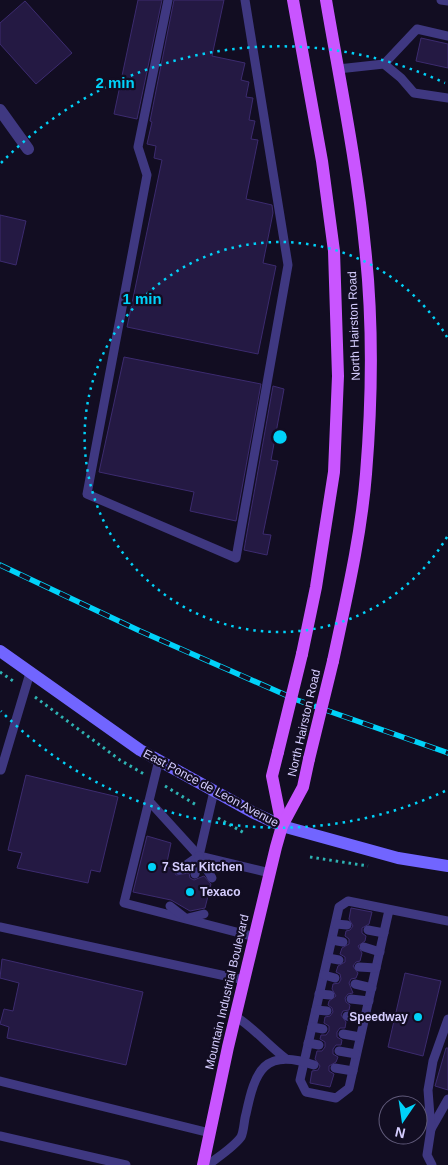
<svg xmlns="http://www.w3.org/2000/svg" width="448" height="1165" viewBox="0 0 448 1165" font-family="Arial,sans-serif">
	<rect width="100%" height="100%" fill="#120d22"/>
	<!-- building -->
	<g fill="#241943" stroke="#3c2b6f">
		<path d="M138,0H162L137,119L114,114Z"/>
		<path d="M174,0H224L212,56L245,63L241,80L249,82L246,97L253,98L249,120L255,121L251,139L258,140L246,199L272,205L273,213L263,263L276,266L258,354L127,327L162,160L154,158L156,146L147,144L152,122L150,121Z"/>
		<path d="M25,1L72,53L36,84L0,44V23Z"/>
		<path d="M421,38L448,44V68L416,61Z"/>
		<path d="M0,215L26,221L16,265L0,261Z"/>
		<path d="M124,357L261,384L236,521L190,511L194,492L99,472Z"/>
		<path d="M273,386L284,389L271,460L278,461L263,534L271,535L267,555L244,550Z"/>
		<path d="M26,775L118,797L100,872L91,870L88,883L17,868L22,853L8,850Z"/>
		<path d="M147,836L171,843L166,867L173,869L176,875L189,873L190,878L194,880L204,876L211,884L205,908L190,911L171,900L133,892Z"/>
		<path d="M351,908L372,912L369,924L362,928V933L366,936L365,941L358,946L362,953L360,961L356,962L353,966L358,973L356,978L351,979L349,983L353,993L348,994L345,998L346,1002L350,1005L349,1010L343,1011L341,1015L346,1022L345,1028H340L337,1032V1037L342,1040L341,1045H336L333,1049V1054L338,1057L336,1062L329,1066V1071L334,1074L330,1087L310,1083L312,1071L318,1070L320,1066L315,1059L317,1051H322L325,1047V1042L320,1039L321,1035H326L329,1031V1026L324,1023L325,1017L330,1016L333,1012L332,1008L328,1005L329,1001L336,996L332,989L333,984L339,983L341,979L340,974L336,972L338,966L345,962V957L340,954L342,948L349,944V939L345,936L346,931L350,930L353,926L349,919Z"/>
		<path d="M2,959L143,992L126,1065L7,1038L9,1027L0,1024L4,1009L13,1011L19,983L0,978Z"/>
		<path d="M405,973L441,981L423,1056L388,1047Z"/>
		<path d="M446,1048H448V1090L435,1086Z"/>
	</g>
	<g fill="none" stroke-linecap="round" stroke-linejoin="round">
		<!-- path -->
		<g stroke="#2eb3b3" stroke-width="3" stroke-dasharray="2.5 4" stroke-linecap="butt">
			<path d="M0,672L16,683"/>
			<path d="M35,697L120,760L144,774"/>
			<path d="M165,786L198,806"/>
			<path d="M218,818L246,834"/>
			<path d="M310,857L368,866"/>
		</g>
		<!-- lane -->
		<g stroke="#3f3881" stroke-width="9">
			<path d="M168,0L138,147L147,175L87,494L236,558L288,265L245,0"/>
			<path d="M441,0L448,1"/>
			<path d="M384,64L417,29L448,36"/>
			<path d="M338,69L384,64L401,78L414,93L448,98"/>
			<path d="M159,760L124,903L255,937"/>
			<path d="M1,770L30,673"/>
			<path d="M214,791L199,856L270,873"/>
			<path d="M149,801L199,856L212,878"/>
			<path d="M179,870L199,856"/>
			<path d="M195,874L199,856"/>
			<path d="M170,906L184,917"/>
			<path d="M389,910L349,1088L336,1098L306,1092L300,1080L339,907L348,901L448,921"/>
			<path d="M188,918L204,914"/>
			<path d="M336,924L347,925"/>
			<path d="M0,927L244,980"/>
			<path d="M368,930L384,933"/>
			<path d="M332,940L343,942"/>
			<path d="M364,947L380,952"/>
			<path d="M328,958L339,960"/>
			<path d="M359,967L376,968"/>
			<path d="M324,975L335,978"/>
			<path d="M355,984L372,988"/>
			<path d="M319,994L330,995"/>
			<path d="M351,999L369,1001"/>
			<path d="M316,1010L327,1011"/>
			<path d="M235,1016C254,1028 267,1044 285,1058"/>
			<path d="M347,1016L364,1020"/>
			<path d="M312,1027L323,1029"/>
			<path d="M343,1034L360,1037"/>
			<path d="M308,1043L319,1045"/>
			<path d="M339,1051L356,1054"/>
			<path d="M335,1068L353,1071"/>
			<path d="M0,1081L210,1133"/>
			<path d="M431,1129L448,1099"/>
			<path d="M0,1136L126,1165"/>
			<path d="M208,1165C218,1157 234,1147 241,1137C244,1131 244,1120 246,1114C255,1071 264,1047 314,1065"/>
			<path d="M432,1165L427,1155L431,1129L428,1090L433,1061L448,1019"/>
		</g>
		<!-- street -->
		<path stroke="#3f3881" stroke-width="12" d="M0,110L28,149"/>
		<!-- secondary -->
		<path stroke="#7165ff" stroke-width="12" d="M0,651L140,750L254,813L282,826L398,858L448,866"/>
		<!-- primary -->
		<g stroke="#c955ff" stroke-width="12">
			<path d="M293,0L322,161L334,251L338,376L334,472L316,587L302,654"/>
			<path d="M326,0C340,82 357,164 365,247C373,320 372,401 366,474C361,537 346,600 333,661"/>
			<path d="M278,752L272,776L282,826"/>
			<path d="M203,1165L228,1047L276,847L282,826L303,787L309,759"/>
		</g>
		<!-- rail casing -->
		<g stroke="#00d2f9" stroke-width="5.5">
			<path id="rail" d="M0,565L140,631L297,700L448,753"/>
		</g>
		<!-- rail -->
		<use href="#rail" stroke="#120d22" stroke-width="4" stroke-dasharray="11" stroke-linecap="butt"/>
		<!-- primary-bridge -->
		<g stroke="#c955ff" stroke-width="12">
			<path d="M278,752L302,654"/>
			<path d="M309,759L333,661"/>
		</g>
	</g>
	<!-- distance rings -->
	<g fill="none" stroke="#00d2f9" stroke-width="2.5" stroke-dasharray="2.5 5">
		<path d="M447 537A195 195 0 1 1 447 337"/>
		<path d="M445 791A391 391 0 0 1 1 711M1 163A391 391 0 0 1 445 83"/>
	</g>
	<!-- markers -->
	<g fill="#00d2f9" stroke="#120d22" stroke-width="2">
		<circle cx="152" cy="867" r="5"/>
		<circle cx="190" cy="892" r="5"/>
		<circle cx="418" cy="1017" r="5"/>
	</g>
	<g text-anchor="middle" stroke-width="4.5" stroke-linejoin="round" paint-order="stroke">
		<!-- street labels -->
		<g font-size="12" fill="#d6ceff" stroke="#120d22">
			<text transform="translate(354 326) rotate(-92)" y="4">North Hairston Road</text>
			<text transform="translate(304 723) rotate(-77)" y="4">North Hairston Road</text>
			<text transform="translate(211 788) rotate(28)" y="4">East Ponce de Leon Avenue</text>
			<text transform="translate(227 992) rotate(-77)" y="4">Mountain Industrial Boulevard</text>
		</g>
		<!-- poi labels -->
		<g font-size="12" font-weight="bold" fill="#d6ceff" stroke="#120d22" text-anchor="start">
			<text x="162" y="871">7 Star Kitchen</text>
			<text x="200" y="896">Texaco</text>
			<text x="408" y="1021" text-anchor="end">Speedway</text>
		</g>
	</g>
	<circle cx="280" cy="437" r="8" fill="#00d2f9" stroke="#120d22" stroke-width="2.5"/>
	<g font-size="15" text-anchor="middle" font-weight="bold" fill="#00d2f9" stroke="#120d22" stroke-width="4.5" stroke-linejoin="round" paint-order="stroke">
		<text x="115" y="88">2 min</text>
		<text x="142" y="304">1 min</text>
	</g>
	<!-- north arrow -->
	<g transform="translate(403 1120) rotate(193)"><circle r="24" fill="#120d22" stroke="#605a7a"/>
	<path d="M0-4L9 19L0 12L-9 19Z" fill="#00d2f9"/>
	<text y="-8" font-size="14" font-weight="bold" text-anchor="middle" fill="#d6ceff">N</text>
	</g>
</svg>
